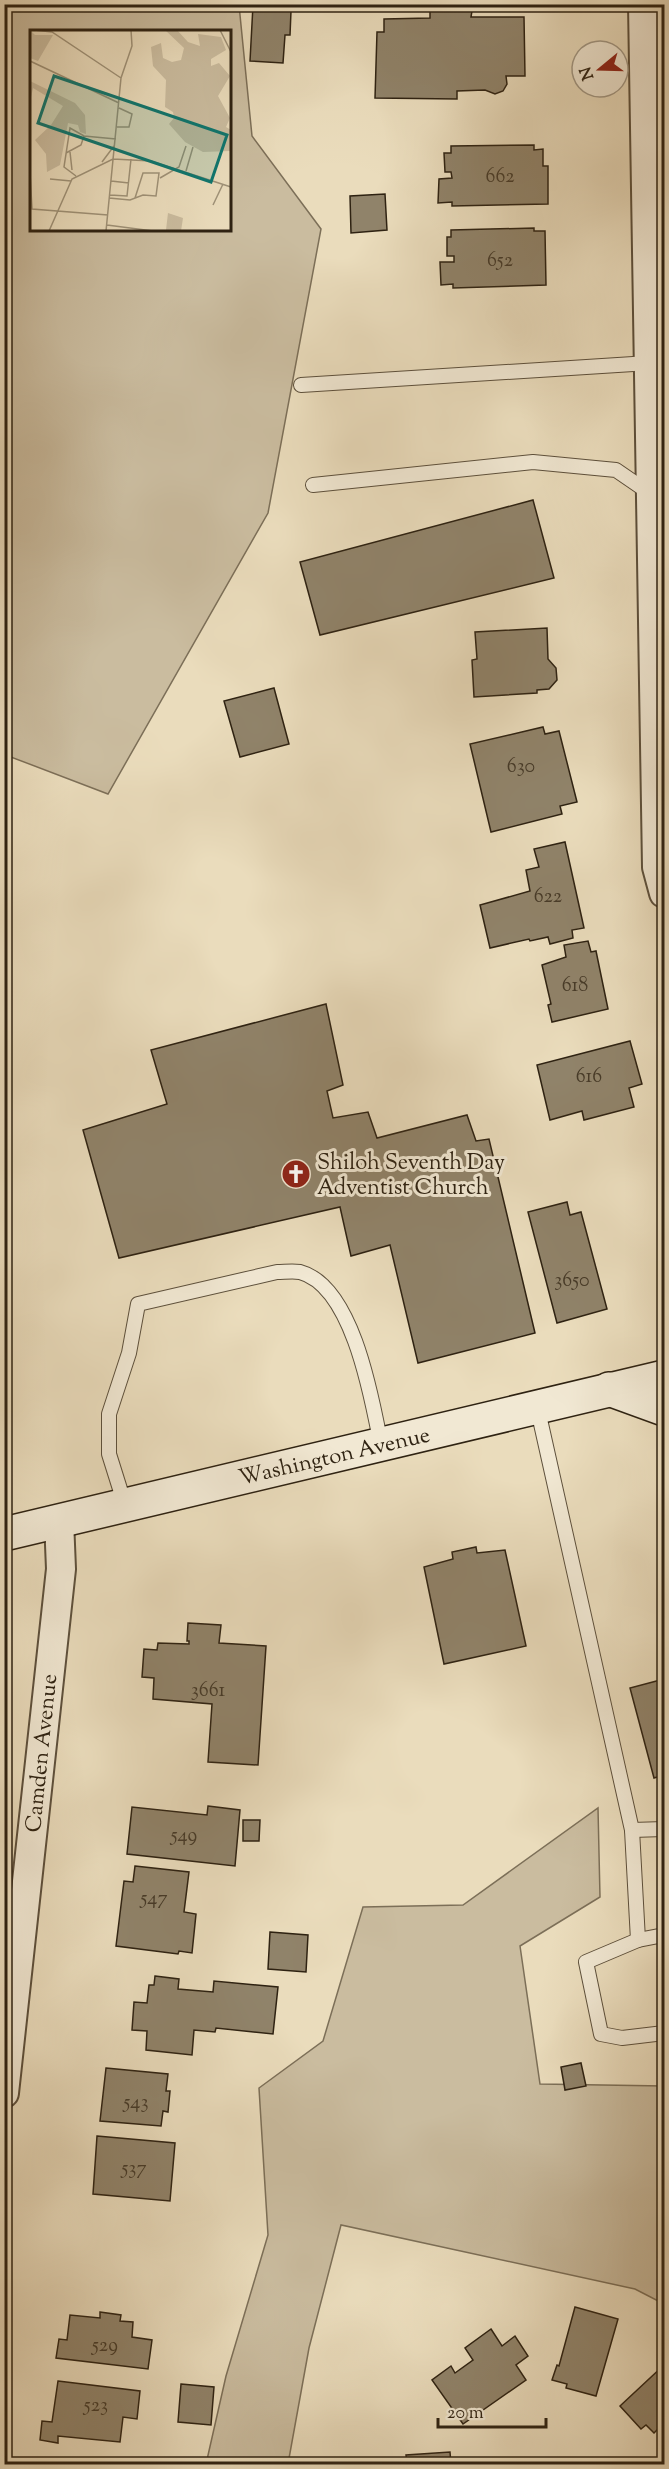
<svg xmlns="http://www.w3.org/2000/svg" width="669" height="2469" viewBox="0 0 669 2469" font-family="'Sorts Mill Goudy',serif">
	<rect width="100%" height="100%" fill="#eadcbc"/>
	<filter id="stains"><feTurbulence type="fractalNoise" baseFrequency=".00333" numOctaves="4"/><feColorMatrix values="0 0 0 0 .2 0 0 0 0 .09 0 0 0 0 .02 0 0 0 .5 -.17"/></filter>
	<radialGradient id="worn" r=".72"><stop offset=".6" stop-color="#630" stop-opacity="0"/><stop offset="1" stop-color="#630" stop-opacity=".3"/></radialGradient>
	<!-- green -->
	<g fill="#cabc9f" stroke="#7c6f58" stroke-width="1.5" fill-rule="evenodd">
		<path d="M5,4L239,5L252,136L321,229L268,513L108,794L11,757L5,760ZM32,32H230V230H32Z"/>
		<path d="M598,1808L600,1897L520,1946L540,2084L664,2086V2304L635,2289L341,2225L309,2348L288,2464H206L226,2376L268,2235L259,2088L323,2041L363,1907L463,1905Z"/>
	</g>
	<!-- building -->
	<g fill="#90836a" stroke="#2e2212" stroke-width="1.5">
		<path d="M253,5L288,7L287,11H291L290,35H285L283,63L250,61Z"/>
		<path d="M430,11H472L471,17H524L525,76H506L507,84L503,91L495,94L485,90L457,91V99L375,98L377,32H384V19L430,18Z"/>
		<path d="M534,145V150L543,149V166H548V204L452,206V202L438,203L439,179L452,178L451,172H445L444,153H451V146Z"/>
		<path d="M385,194L387,230L351,233L350,196Z"/>
		<path d="M534,228V231H545L546,285L453,288V284L441,285L440,262H454V256H447V237H451V230Z"/>
		<path d="M533,500L554,578L320,635L300,562Z"/>
		<path d="M547,628L548,659L556,668L557,680L549,689L537,690V693L474,697L472,660L477,659L475,632Z"/>
		<path d="M274,688L289,744L240,757L224,701Z"/>
		<path d="M543,727L545,734L559,731L577,802L560,806L562,814L491,832L470,744Z"/>
		<path d="M565,842L584,928L572,930L573,938L550,944L548,937L530,941L529,939L490,948L480,905L530,891L526,870L539,867L534,849Z"/>
		<path d="M588,941L591,952L596,951L608,1009L552,1022L548,1005L551,1004L542,965L566,957L564,945Z"/>
		<path d="M326,1004L343,1085L327,1091L333,1118L368,1112L377,1138L467,1115L476,1141L489,1139L535,1333L418,1363L390,1245L351,1256L340,1207L119,1258L83,1130L167,1104L151,1050Z"/>
		<path d="M630,1041L642,1084L629,1088L634,1107L584,1120L582,1111L550,1120L537,1065Z"/>
		<path d="M567,1202L570,1215L581,1212L607,1309L557,1323L528,1212Z"/>
		<path d="M476,1547L477,1553L505,1550L526,1646L444,1664L424,1567L453,1559L452,1552Z"/>
		<path d="M188,1623L221,1625L219,1643L266,1646L258,1765L208,1762L212,1704L153,1699L154,1678L142,1677L144,1649L157,1650L158,1643L189,1644V1641H187Z"/>
		<path d="M664,1679V1775L654,1778L630,1688Z"/>
		<path d="M208,1806L240,1810L235,1866L127,1854L132,1807L207,1815Z"/>
		<path d="M243,1820H260L259,1841H243Z"/>
		<path d="M135,1866L189,1872L184,1912L196,1914L192,1953L179,1951L178,1954L116,1946L124,1881L133,1882Z"/>
		<path d="M270,1932L308,1935L306,1972L268,1969Z"/>
		<path d="M155,1976L179,1979L178,1989L213,1992L214,1981L278,1987L273,2034L216,2028L215,2032L194,2030L192,2055L146,2050L147,2031L132,2030L134,2002L147,2003L149,1985H154Z"/>
		<path d="M581,2063L586,2086L565,2090L561,2067Z"/>
		<path d="M106,2068L168,2074L166,2091H170L168,2112L163,2111L161,2126L100,2121Z"/>
		<path d="M97,2136L175,2143L170,2201L93,2194Z"/>
		<path d="M575,2307L618,2319L596,2396L566,2388L567,2384L552,2380L557,2365L559,2366Z"/>
		<path d="M100,2312L121,2315L120,2321L133,2322L132,2337L152,2340L148,2369L56,2358L59,2339L67,2340L70,2315L100,2318Z"/>
		<path d="M491,2329L502,2346L515,2336L528,2356L516,2365L526,2380L463,2424L432,2380L451,2366L455,2373L473,2360L465,2348Z"/>
		<path d="M664,2365V2423L654,2433L646,2425L641,2429L620,2406Z"/>
		<path d="M58,2381L140,2391L137,2419L123,2417L120,2442L58,2436V2443L40,2440L42,2421L52,2422Z"/>
		<path d="M181,2384L214,2387L211,2425L178,2422Z"/>
		<path d="M450,2452L451,2464H407L406,2455Z"/>
	</g>
	<g fill="none" stroke-linecap="round" stroke-linejoin="round">
		<!-- lane casing -->
		<g stroke="#5d503c" stroke-width="16">
			<g id="lane">
				<path d="M301,385L649,363"/>
				<path d="M313,485L533,462L616,470L651,494"/>
				<path d="M537,1406L632,1830L638,1940L586,1962L601,2034L622,2038L664,2033"/>
				<path d="M125,1505L109,1454V1414L129,1353L138,1304L277,1272C284,1272 293,1271 300,1272C353,1286 372,1399 381,1445"/>
				<path d="M632,1830L664,1829"/>
				<path d="M638,1940L664,1935"/>
			</g>
		</g>
		<!-- street casing -->
		<g stroke="#5d503c" stroke-width="32">
			<g id="street">
				<path d="M643,4L657,867L664,893"/>
				<path d="M4,2093L61,1569L59,1520"/>
			</g>
		</g>
		<!-- secondary casing -->
		<g stroke="#2e2212" stroke-width="36">
			<g id="secondary">
				<path d="M609,1389L664,1409"/>
				<path d="M4,1534L664,1377"/>
			</g>
		</g>
		<!-- lane -->
		<use href="#lane" stroke="#f1e8d3" stroke-width="14"/>
		<!-- street -->
		<use href="#street" stroke="#f1e8d3" stroke-width="28"/>
		<!-- secondary -->
		<use href="#secondary" stroke="#f1e8d3" stroke-width="33"/>
	</g>
	<!-- icons -->
	<defs>
		<g id="church-disc" transform="scale(1.5)"><circle r="9.5" fill="#8f2418" stroke="#f1e8d3"/><path d="M-1.2-6h2.4v3.5h3.3v2.4h-3.3V6h-2.4V-.1h-3.3v-2.4h3.3Z" fill="#fff"/></g>
	</defs>
	<g fill-rule="evenodd">
		<use href="#church-disc" x="296" y="1174"/>
	</g>
	<g text-anchor="middle" stroke-width="6" stroke-linejoin="round" paint-order="stroke">
		<!-- number labels -->
		<g font-size="20" fill="#463a28">
			<text x="500" y="182">662</text>
			<text x="500" y="266">652</text>
			<text x="521" y="772">630</text>
			<text x="548" y="902">622</text>
			<text x="575" y="991">618</text>
			<text x="589" y="1082">616</text>
			<text x="572" y="1286">3650</text>
			<text x="208" y="1696">3661</text>
			<text x="184" y="1841">549</text>
			<text x="154" y="1904">547</text>
			<text x="136" y="2108">543</text>
			<text x="134" y="2174">537</text>
			<text x="105" y="2351">529</text>
			<text x="96" y="2411">523</text>
		</g>
		<!-- poi labels -->
		<g font-size="22" fill="#2e2212" stroke="#f1e8d3" text-anchor="start">
			<text x="317" y="1169">Shiloh Seventh Day<tspan x="317" dy="25">Adventist Church</tspan></text>
		</g>
		<!-- street labels -->
		<g font-size="22" fill="#2e2212" stroke="#f1e8d3">
			<text transform="translate(334 1455) rotate(-13)" y="8">Washington Avenue</text>
			<text transform="translate(40 1753) rotate(-84)" y="8">Camden Avenue</text>
		</g>
	</g>
	<!-- overview -->
	<g transform="translate(30 30)">
		<rect width="201" height="201" fill="#eadcbc"/>
		<path d="M0,0L5,5H23L8,31L0,28ZM135,0H147L158,12L170,16L168,4L191,7L196,20L181,29V36L189,33L200,46L188,66L200,88L196,97L201,100L200,121L173,122L155,112L139,94L144,88L143,82L135,77L136,50L123,36L121,17L131,13L133,28L142,32L151,30L154,18ZM0,51L45,73L55,85L56,104L50,102L48,95L38,93L30,135L17,142L16,124L5,110L21,95L33,76L3,58L0,72ZM138,183L153,188L151,201L136,200Z" fill="#cabc9f"/>
		<path fill="none" stroke="#9f9278" stroke-width="1.5" d="M4,0L22,2L91,48M190,0L201,22M0,31L89,73M87,97H99L102,84L89,78M40,122L42,140M36,123L51,115L54,106M72,132L84,116M156,141L163,117M0,143L2,179L78,185M46,146L34,137L40,98L54,106L86,109M130,148L149,137L156,116M20,149L41,151M81,151L99,153M80,165L97,166L101,129M79,168L100,170L113,165L126,166L129,143H113L105,168M183,175L193,154M77,195L123,201M19,201L42,149L83,129L121,131L201,157M76,201L91,48L102,16L101,0"/>
		<path fill="#0f766e" fill-opacity="0.15" stroke="#0f766e" stroke-width="3" d="M24,46L197,105L181,152L8,93Z"/>
		<rect width="201" height="201" fill="none" stroke="#2e2212" stroke-width="3"/>
	</g>
	<!-- margin -->
	<rect width="669" height="2469" fill="none" stroke="#eadcbc" stroke-width="24"/>
	<rect x="6" y="6" width="657" height="2457" fill="none" stroke="#2e2212" stroke-width="3"/>
	<rect x="12" y="12" width="645" height="2445" fill="none" stroke="#2e2212" stroke-width="1.5"/>
	<!-- north arrow -->
	<g transform="translate(600 69) rotate(251)"><circle r="28" fill="#f1e8d3" stroke="#a39986" stroke-width="1.5"/>
	<path d="M0-4.5L10 22L0 15L-10 22Z" fill="#8f2418"/>
	<text y="-9" font-size="16" font-weight="bold" text-anchor="middle" fill="#2e2212">N</text>
	</g>
	<!-- scale -->
	<path d="M438 2418v9h108v-9" fill="none" stroke="#2e2212" stroke-width="3"/>
	<text x="447" y="2418" font-size="18" fill="#2e2212" stroke="#f1e8d3" stroke-width="4.5" paint-order="stroke">20 m</text>
	<rect width="100%" height="100%" filter="url(#stains)"/>
	<rect width="100%" height="100%" fill="url(#worn)"/>
</svg>
